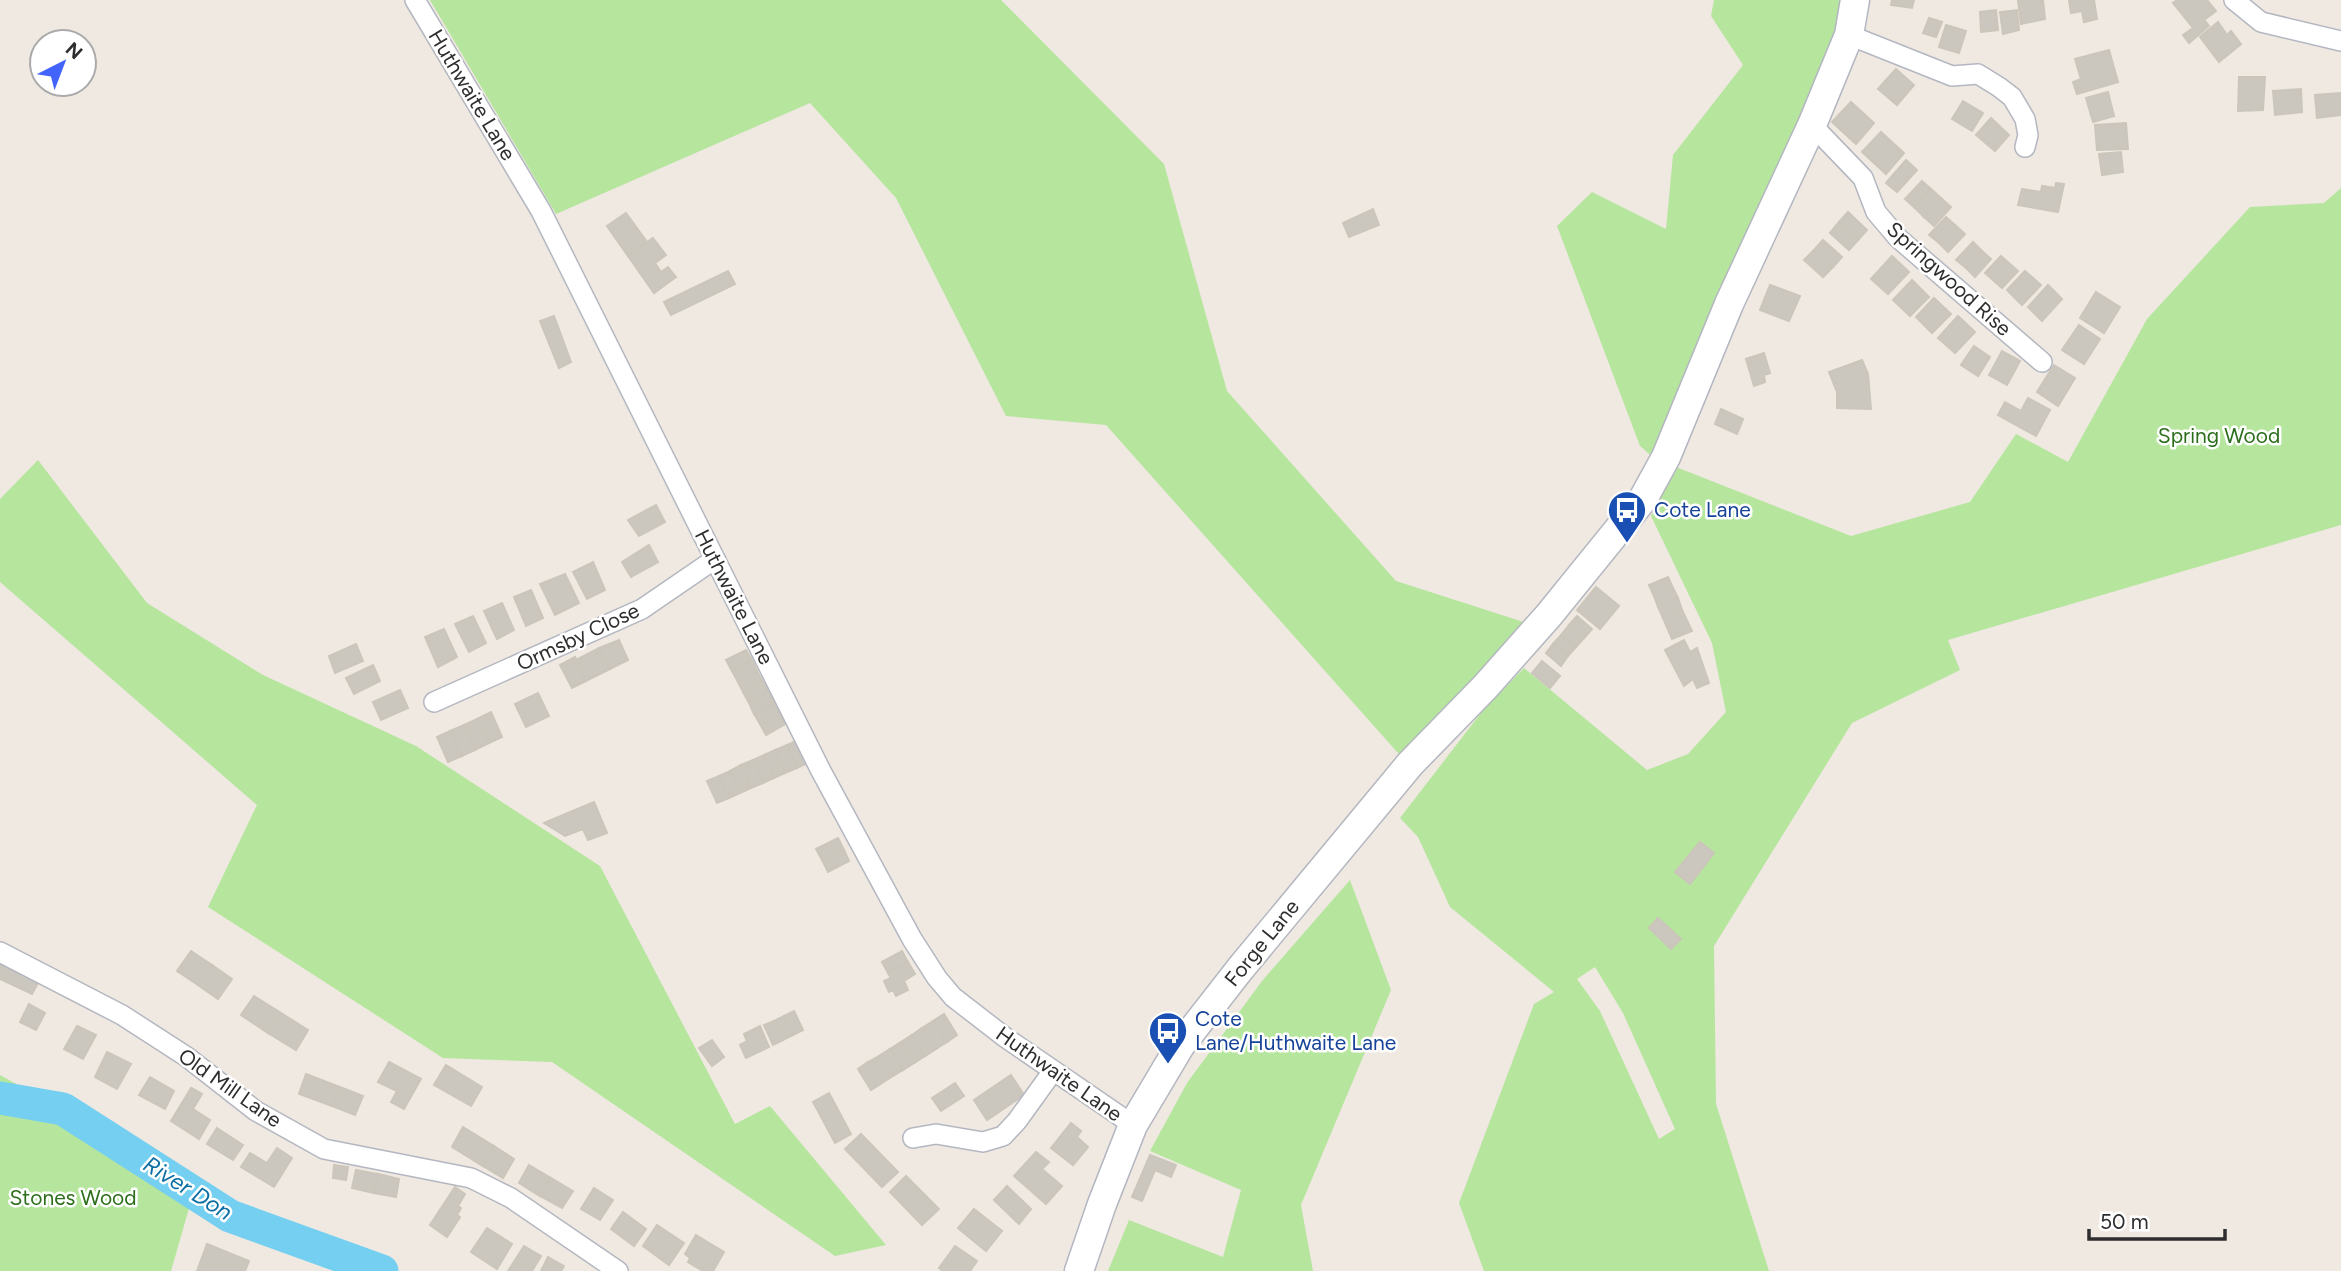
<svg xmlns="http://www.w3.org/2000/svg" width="2341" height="1271" viewBox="0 0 2341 1271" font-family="Figtree,sans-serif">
	<rect width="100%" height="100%" fill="#efe9e1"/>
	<!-- green -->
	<g fill="#b6e59e" fill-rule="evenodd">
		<path d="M430,0H1001L1164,164L1227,391L1396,581L1527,623L1406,762L1106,425L1006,416L896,198L810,103L556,214Z"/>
		<path d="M1714,0H1842L1836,34L1654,458L1640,446L1557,226L1592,192L1666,229L1673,155L1743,65L1711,16Z"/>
		<path d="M2341,188V525L1948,640L1960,670L1852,723L1714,946L1716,1104L1769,1271H1484L1459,1203L1534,1004L1554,992L1450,907L1418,837L1400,818L1484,709L1524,668L1647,770L1688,754L1726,712L1712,643L1651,516L1676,467L1851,536L1970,502L2016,434L2068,462L2147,319L2250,207L2324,203ZM1595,967L1623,1013L1675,1129L1659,1139L1600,1011L1577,979Z"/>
		<path d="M38,460L147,603L263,675L416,746L600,866L735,1124L770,1106L886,1245L835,1256L552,1062L443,1058L208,907L257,805L0,582V499Z"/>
		<path d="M1350,880L1391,990L1301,1205L1313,1271H1108L1129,1220L1223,1257L1241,1190L1150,1151L1187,1083L1262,981Z"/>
		<path d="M0,1075L196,1184L171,1271H0Z"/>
	</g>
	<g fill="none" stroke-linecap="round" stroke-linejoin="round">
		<!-- river -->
		<path stroke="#75cff0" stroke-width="33" d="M0,1098L63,1109L230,1216L382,1271"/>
	</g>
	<!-- building -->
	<g fill="#cbc7bf" stroke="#cbc5ba" stroke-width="2">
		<path d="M1892,0H1914L1912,8L1891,5Z"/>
		<path d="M2027,0H2043L2045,19L2021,24L2018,1Z"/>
		<path d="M2069,0H2094L2097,19L2084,22L2082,11L2071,13Z"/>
		<path d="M2177,0H2207L2216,11L2204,20L2209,26L2189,43L2183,35L2193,28L2173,3Z"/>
		<path d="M1996,10L1998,30L1981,32L1980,12Z"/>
		<path d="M2017,10L2019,30L2003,34L2000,12Z"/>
		<path d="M1929,18L1942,22L1936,37L1923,33Z"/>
		<path d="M2218,22L2227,35L2231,31L2241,44L2219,62L2200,37Z"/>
		<path d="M1946,25L1966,31L1959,53L1939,47Z"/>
		<path d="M2109,50L2118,82L2077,94L2073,82L2081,79L2075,59Z"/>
		<path d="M1896,69L1914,85L1897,105L1878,89Z"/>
		<path d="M2239,77H2265L2263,110L2238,111Z"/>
		<path d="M2301,89L2302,112L2275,115L2273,91Z"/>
		<path d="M2108,92L2114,116L2093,122L2086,98Z"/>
		<path d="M2341,93V115L2317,118L2315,95Z"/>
		<path d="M1963,101L1983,113L1972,131L1952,119Z"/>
		<path d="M1851,102L1874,123L1856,144L1832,122Z"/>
		<path d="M1991,118L2009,135L1995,151L1976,135Z"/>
		<path d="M2126,123L2128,149L2097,150L2095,125Z"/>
		<path d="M1881,132L1904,153L1886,174L1862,152Z"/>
		<path d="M2121,152L2123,172L2102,175L2099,154Z"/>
		<path d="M1906,160L1917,170L1897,192L1886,183Z"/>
		<path d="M1922,181L1931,189L1915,208L1905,199Z"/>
		<path d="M2056,183L2064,184L2058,212L2018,205L2022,189L2041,192L2042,186L2055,188Z"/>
		<path d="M1931,189L1941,198L1924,217L1915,208Z"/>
		<path d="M1941,198L1951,207L1934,226L1924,217Z"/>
		<path d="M1373,209L1379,225L1349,237L1343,223Z"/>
		<path d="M1848,212L1867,230L1858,240L1839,222Z"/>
		<path d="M626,213L647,242L628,256L607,226Z"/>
		<path d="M1946,217L1955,225L1939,243L1929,235Z"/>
		<path d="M1839,222L1858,240L1849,250L1830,233Z"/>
		<path d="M1955,225L1965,234L1948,252L1939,243Z"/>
		<path d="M653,238L666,255L655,263L661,272L668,267L676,277L654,293L628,256Z"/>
		<path d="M1823,240L1842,257L1833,267L1814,250Z"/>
		<path d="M1973,242L1982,251L1966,268L1956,260Z"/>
		<path d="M1814,250L1833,267L1823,277L1804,260Z"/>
		<path d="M1982,251L1991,259L1975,277L1966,268Z"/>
		<path d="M1892,256L1909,272L1888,294L1871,279Z"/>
		<path d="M2001,256L2018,271L2002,288L1985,273Z"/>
		<path d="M728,271L735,284L671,315L664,302Z"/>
		<path d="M2025,271L2041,285L2022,305L2007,290Z"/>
		<path d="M1912,280L1929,297L1910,316L1893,300Z"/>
		<path d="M1770,285L1800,296L1789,321L1760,310Z"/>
		<path d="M2048,285L2062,299L2042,321L2028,307Z"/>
		<path d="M2096,292L2120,307L2104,333L2080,318Z"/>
		<path d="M1934,298L1951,314L1932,333L1916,317Z"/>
		<path d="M554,316L571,362L559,368L540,321Z"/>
		<path d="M1958,316L1975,332L1955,353L1938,338Z"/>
		<path d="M2079,325L2100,339L2084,364L2062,350Z"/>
		<path d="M1974,346L1990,357L1978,376L1961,365Z"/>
		<path d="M2002,351L2020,361L2007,385L1989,375Z"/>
		<path d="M1764,353L1770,373L1764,375L1765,382L1754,386L1746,359Z"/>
		<path d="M1862,360L1868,374L1871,409L1837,408V392L1829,372Z"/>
		<path d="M2054,365L2075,378L2058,406L2037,392Z"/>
		<path d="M2028,398L2050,410L2036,436L1998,415L2005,402L2021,411Z"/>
		<path d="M1721,409L1743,419L1737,434L1715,424Z"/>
		<path d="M656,505L665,522L639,536L628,520Z"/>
		<path d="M649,545L658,562L631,577L622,562Z"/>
		<path d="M593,562L605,590L587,599L573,572Z"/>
		<path d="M565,574L579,603L555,615L540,584Z"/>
		<path d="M1668,577L1673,588L1654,596L1649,585Z"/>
		<path d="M1596,587L1619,606L1600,629L1577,610Z"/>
		<path d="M1673,588L1678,598L1658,607L1654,596Z"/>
		<path d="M531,590L543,618L526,626L514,597Z"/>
		<path d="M1678,598L1682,610L1663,618L1658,607Z"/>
		<path d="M502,603L514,630L497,639L484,611Z"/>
		<path d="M1682,610L1692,631L1672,639L1663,618Z"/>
		<path d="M473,616L486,643L469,652L455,624Z"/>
		<path d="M1577,616L1592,629L1584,638L1569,625Z"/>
		<path d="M1569,625L1584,638L1576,647L1561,635Z"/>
		<path d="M444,629L457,657L438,667L425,637Z"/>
		<path d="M1561,635L1576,647L1568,656L1553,644Z"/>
		<path d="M619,640L628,660L610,669L599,648Z"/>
		<path d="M1684,640L1690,652L1697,648L1709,683L1697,688L1693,679L1684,686L1665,650Z"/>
		<path d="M356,644L363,661L335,673L329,656Z"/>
		<path d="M1553,644L1568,656L1561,666L1546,653Z"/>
		<path d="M599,648L610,669L586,681L576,660Z"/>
		<path d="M746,650L752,660L732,671L726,660Z"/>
		<path d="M575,657L586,681L572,688L560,665Z"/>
		<path d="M752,660L757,671L738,682L732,671Z"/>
		<path d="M1542,661L1560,676L1550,688L1532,673Z"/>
		<path d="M373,665L380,681L354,694L346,678Z"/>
		<path d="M757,671L763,682L743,692L738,682Z"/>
		<path d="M763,682L769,692L749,703L743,692Z"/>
		<path d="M400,690L408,708L381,720L373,702Z"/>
		<path d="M769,692L774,703L754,714L749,703Z"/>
		<path d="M538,693L549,716L526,727L515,704Z"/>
		<path d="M774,703L780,714L760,724L754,714Z"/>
		<path d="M491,712L502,737L489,743L477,719Z"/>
		<path d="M780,714L785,724L766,735L760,724Z"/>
		<path d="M477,719L489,743L475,750L464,725Z"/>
		<path d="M464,725L475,750L462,756L450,731Z"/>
		<path d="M450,731L462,756L448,762L437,737Z"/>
		<path d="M798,740L808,763L797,768L787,745Z"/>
		<path d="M787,745L797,768L785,773L775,750Z"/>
		<path d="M775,750L785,773L774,778L764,755Z"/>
		<path d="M764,755L774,778L763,783L753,760Z"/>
		<path d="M753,760L763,783L751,788L741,765Z"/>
		<path d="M741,765L751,788L740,793L730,771Z"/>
		<path d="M730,771L740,793L729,798L719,776Z"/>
		<path d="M719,776L729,798L717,803L707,781Z"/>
		<path d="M594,802L607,833L588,840L583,829L565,836L544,823Z"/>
		<path d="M838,838L844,850L822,860L816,849Z"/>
		<path d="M1700,842L1714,853L1690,884L1675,872Z"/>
		<path d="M844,850L849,861L828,872L822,860Z"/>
		<path d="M1658,918L1681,939L1671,949L1649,928Z"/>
		<path d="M191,951L212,965L198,985L177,971Z"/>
		<path d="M902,951L908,962L888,973L882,962Z"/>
		<path d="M908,962L915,974L904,981L908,990L896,996L893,990L889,992L884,981L891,978L888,973Z"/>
		<path d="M0,963L38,983L32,994L0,979Z"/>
		<path d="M212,965L232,979L218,999L198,985Z"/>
		<path d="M254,996L281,1013L268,1033L241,1015Z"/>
		<path d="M29,1004L45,1013L36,1030L20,1022Z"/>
		<path d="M794,1011L803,1030L793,1035L784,1016Z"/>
		<path d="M281,1013L308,1030L296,1050L268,1033Z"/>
		<path d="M944,1014L957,1035L947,1042L933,1021Z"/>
		<path d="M784,1016L793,1035L783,1040L774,1021Z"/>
		<path d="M774,1021L783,1040L773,1045L764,1025Z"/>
		<path d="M933,1021L947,1042L936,1049L922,1028Z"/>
		<path d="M77,1026L96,1035L83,1059L64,1049Z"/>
		<path d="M760,1026L769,1047L746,1058L740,1045L747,1041L744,1034Z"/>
		<path d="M922,1028L936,1049L925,1056L912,1035Z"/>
		<path d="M912,1035L925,1056L914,1063L901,1042Z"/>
		<path d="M712,1040L724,1057L712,1066L699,1048Z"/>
		<path d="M901,1042L914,1063L903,1070L890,1049Z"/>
		<path d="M890,1049L903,1070L893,1076L879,1056Z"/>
		<path d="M107,1052L131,1064L117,1089L95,1077Z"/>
		<path d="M879,1056L893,1076L882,1083L868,1062Z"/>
		<path d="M389,1062L421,1079L404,1109L391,1102L397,1091L378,1082Z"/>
		<path d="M868,1062L882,1083L871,1090L858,1069Z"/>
		<path d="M446,1065L482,1087L471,1106L434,1085Z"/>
		<path d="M306,1074L340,1087L332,1106L299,1094Z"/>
		<path d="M1011,1075L1024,1095L987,1120L974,1100Z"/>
		<path d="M150,1077L174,1091L165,1109L139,1095Z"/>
		<path d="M955,1083L964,1096L941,1111L932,1098Z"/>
		<path d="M340,1087L363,1096L355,1115L332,1106Z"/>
		<path d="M191,1088L202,1094L193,1109L210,1120L199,1139L171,1121Z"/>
		<path d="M829,1093L851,1134L835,1143L813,1102Z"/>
		<path d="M1071,1123L1081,1131L1077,1137L1088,1147L1073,1165L1051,1148Z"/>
		<path d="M463,1127L494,1146L483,1166L452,1147Z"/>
		<path d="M217,1128L243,1145L233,1160L207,1144Z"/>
		<path d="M861,1134L898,1172L882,1187L845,1149Z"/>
		<path d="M494,1146L514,1159L503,1178L483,1166Z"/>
		<path d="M277,1148L292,1158L274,1187L241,1167L250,1153L267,1163Z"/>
		<path d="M1036,1152L1049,1162L1042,1169L1062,1186L1046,1204L1014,1176Z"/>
		<path d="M1150,1155L1176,1165L1171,1177L1155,1170L1142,1201L1132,1197Z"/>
		<path d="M334,1165L348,1167L346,1180L333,1178Z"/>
		<path d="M529,1165L551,1178L540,1196L519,1183Z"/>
		<path d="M356,1170L378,1174L374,1193L352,1188Z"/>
		<path d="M378,1174L399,1179L396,1197L374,1193Z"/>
		<path d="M906,1176L939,1209L922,1225L890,1192Z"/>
		<path d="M551,1178L573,1191L562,1208L540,1196Z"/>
		<path d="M1007,1186L1031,1209L1019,1224L994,1200Z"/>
		<path d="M455,1187L465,1194L458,1206L461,1208L457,1215L460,1217L447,1237L430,1225Z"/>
		<path d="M594,1188L613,1200L600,1220L581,1209Z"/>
		<path d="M974,1209L1002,1231L986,1251L958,1228Z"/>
		<path d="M623,1212L646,1229L634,1246L611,1229Z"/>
		<path d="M657,1225L684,1243L669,1265L643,1246Z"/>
		<path d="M487,1228L512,1244L497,1269L471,1252Z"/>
		<path d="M696,1235L724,1252L713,1271H703L688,1262L690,1258L685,1254Z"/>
		<path d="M207,1244L249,1261L245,1271H197Z"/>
		<path d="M524,1246L541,1256L532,1271H508Z"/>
		<path d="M955,1246L977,1261L970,1271H943L939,1268Z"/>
		<path d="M548,1257L564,1266L561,1271H541Z"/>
	</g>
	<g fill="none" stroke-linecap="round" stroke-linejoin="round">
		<!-- street casing -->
		<g stroke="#b4b7c1" stroke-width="22">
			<g id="street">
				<path d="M415,0L541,211L821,771L912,939L937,978L953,997L1006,1038L1133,1125"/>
				<path d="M2234,0L2261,22L2341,41"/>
				<path d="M1849,35L1952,76L1978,74L1999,87L2012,97L2025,119L2028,135L2025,147"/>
				<path d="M1812,125L1863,178L1876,212L1898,238L2042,362"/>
				<path d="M434,702L642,609L715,559"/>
				<path d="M0,952L122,1015L187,1057L256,1111L324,1149L471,1178L511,1198L618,1271"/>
				<path d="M913,1138L936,1134L983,1142L1003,1136L1017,1121L1053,1071"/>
			</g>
		</g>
		<!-- secondary casing -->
		<g stroke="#b4b7c1" stroke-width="31">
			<path id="secondary" d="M1079,1271L1102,1204L1133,1125L1180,1046L1240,969L1410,764L1486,686L1549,615L1643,499L1666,457L1729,304L1812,125L1849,35L1855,0"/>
		</g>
		<!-- street -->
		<use href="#street" stroke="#fff" stroke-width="19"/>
		<!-- secondary -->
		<use href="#secondary" stroke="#fff" stroke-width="28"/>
	</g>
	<!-- icons -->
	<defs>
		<g id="bus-pin" transform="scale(2.0125)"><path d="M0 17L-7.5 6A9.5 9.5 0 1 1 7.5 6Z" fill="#1a4fb4" stroke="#fff"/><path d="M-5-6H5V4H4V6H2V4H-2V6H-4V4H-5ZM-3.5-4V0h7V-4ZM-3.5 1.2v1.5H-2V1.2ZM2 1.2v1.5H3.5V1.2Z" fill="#fff"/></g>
	</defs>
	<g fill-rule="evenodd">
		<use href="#bus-pin" x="1627" y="510"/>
		<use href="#bus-pin" x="1168" y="1031"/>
	</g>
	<g text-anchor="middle" stroke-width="5" stroke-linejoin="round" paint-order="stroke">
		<!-- street labels -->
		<g font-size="21" fill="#2e2e2e" stroke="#fff">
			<text transform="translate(472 95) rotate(59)" y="7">Huthwaite Lane</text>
			<text transform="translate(1949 279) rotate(42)" y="7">Springwood Rise</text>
			<text transform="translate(734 597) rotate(63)" y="7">Huthwaite Lane</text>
			<text transform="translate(578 637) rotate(-25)" y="7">Ormsby Close</text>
			<text transform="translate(1262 943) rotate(-51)" y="7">Forge Lane</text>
			<text transform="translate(1059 1074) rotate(35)" y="7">Huthwaite Lane</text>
			<text transform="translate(230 1088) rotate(35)" y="7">Old Mill Lane</text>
		</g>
		<!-- park labels -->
		<g font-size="21" fill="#2c6e1b" stroke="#fff">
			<text x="2219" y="443">Spring Wood</text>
			<text x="73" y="1205">Stones Wood</text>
		</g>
		<!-- transit labels -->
		<g font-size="21" fill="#164399" stroke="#fff" text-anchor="start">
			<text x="1654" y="517">Cote Lane</text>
			<text x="1195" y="1026">Cote<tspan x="1195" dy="24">Lane/Huthwaite Lane</tspan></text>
		</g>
		<!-- water labels -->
		<g font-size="23" font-style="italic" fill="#0d6fa3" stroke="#fff">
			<text transform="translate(188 1188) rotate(32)" y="8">River Don</text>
		</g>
	</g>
	<!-- north arrow -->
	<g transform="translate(63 63) rotate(42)"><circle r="33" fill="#ffffff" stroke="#ababab" stroke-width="2"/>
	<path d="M0-5L12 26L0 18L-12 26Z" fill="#4264fb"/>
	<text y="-10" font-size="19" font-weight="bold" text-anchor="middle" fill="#2e2e2e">N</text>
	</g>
	<!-- scale -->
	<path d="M2089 1229v10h136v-10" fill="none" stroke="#2e2e2e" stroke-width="3.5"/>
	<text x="2100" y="1229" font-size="21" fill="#2e2e2e" stroke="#ffffff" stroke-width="5" paint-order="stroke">50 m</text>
</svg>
